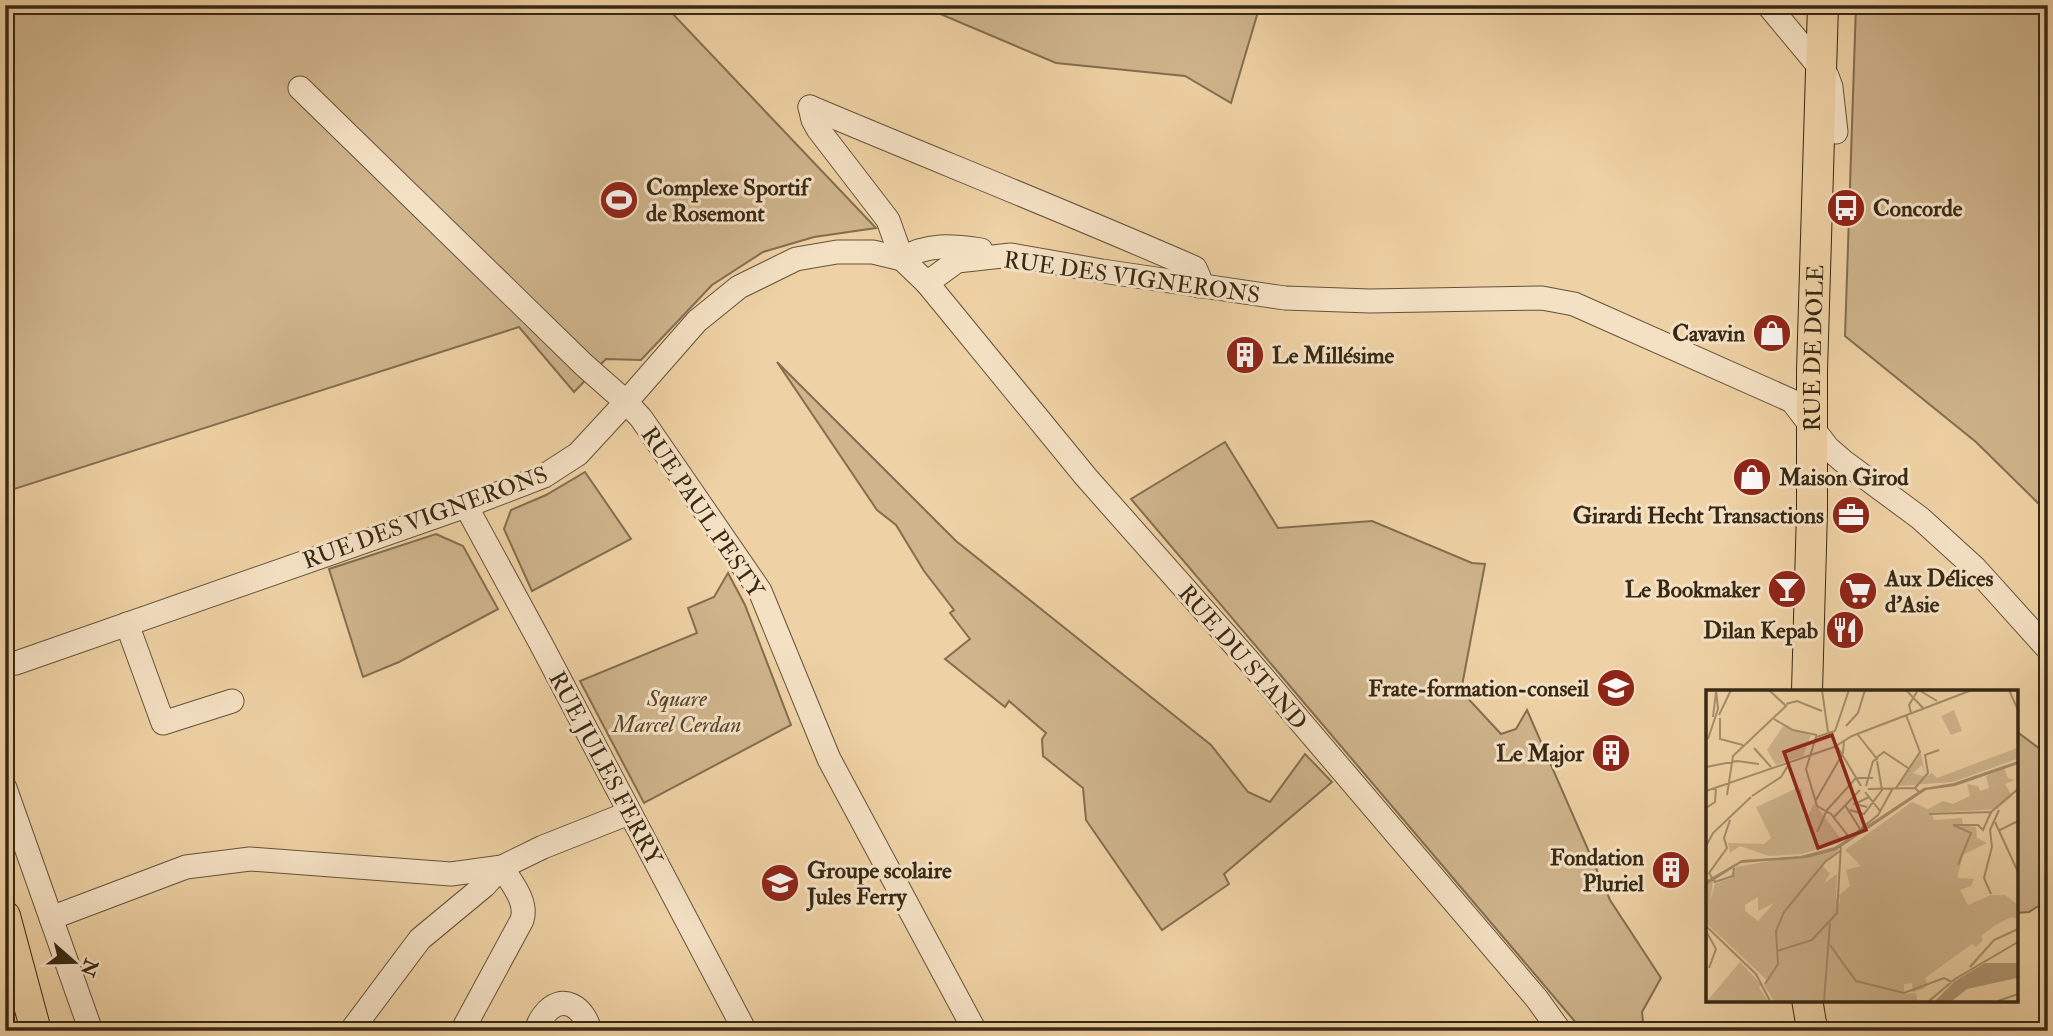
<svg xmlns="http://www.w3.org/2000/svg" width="2053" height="1036" viewBox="0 0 2053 1036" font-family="'IM FELL Double Pica',serif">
	<rect width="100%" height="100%" fill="#eed1a4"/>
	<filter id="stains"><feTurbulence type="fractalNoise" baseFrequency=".00286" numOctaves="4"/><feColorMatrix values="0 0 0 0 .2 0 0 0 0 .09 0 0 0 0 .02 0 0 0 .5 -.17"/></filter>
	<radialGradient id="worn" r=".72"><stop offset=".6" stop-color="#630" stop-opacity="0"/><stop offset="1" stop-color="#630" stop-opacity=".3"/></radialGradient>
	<!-- green -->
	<g fill="#cfb48c" stroke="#836e50" stroke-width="2">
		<path d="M5,5H676L669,10L876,228L814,237L763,252L712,285L641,360L606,359L574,392L519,327L5,492Z"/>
		<path d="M919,5H1260L1231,103L1185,76L1056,63Z"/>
		<path d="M1856,5H2048V513L1976,442L1845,336Z"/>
		<path d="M777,362L956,541L1211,745L1248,792L1270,802L1305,754L1332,782L1224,874L1229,884L1162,930L1086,820L1083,788L1043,756L1042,739L1046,733L1009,701L1005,707L945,659L970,639L950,613L954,610L924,571L896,525L877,510Z"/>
		<path d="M1225,442L1278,528L1372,521L1472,563L1485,564L1461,691L1501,734L1516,729L1527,710L1610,900L1661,978L1642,1012L1644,1031H1583L1131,499Z"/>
		<path d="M585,472L631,539L532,591L504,529L511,510L546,495Z"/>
		<path d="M436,534L463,546L498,609L399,662L363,677L329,569Z"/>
		<path d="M728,573L745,605L791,725L644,803L580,681L697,633L688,608L714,597Z"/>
		<path d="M2016,731L2048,755V900L2029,912L2016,913Z"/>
	</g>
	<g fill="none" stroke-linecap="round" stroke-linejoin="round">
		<!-- minor casing -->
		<g stroke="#655339" stroke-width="25">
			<g id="minor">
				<path d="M1768,5L1827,76L1831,87L1836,132"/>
				<path d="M300,88L584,365L626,402L641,418L760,591L829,759L975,1031"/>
				<path d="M810,107C938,161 1067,212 1195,268L1199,277V286"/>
				<path d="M810,107L813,120L818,129L888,220L902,259C927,243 953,246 981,250"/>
				<path d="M927,283L957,261L1011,255L1102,271L1285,298L1370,301L1542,298L1574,304L1792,401L1828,448L1843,461L1920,518L1975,568L2048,649"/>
				<path d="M466,506L540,642L745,1031"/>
				<path d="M127,624L163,723L232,701"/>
				<path d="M5,664L16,663L466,506L544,476L578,454L626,402L697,321L739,287L796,259L837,252H873L902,259L927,283L1086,477L1248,660L1537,999L1560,1031"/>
				<path d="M5,788L91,1031"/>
				<path d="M51,918L186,867L250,859L451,874L502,867L543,847L629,813"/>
				<path d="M351,1031L420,939L484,886L502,867C511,883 528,901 522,920L462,1031"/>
				<path d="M535,1031C538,1026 540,1019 544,1015C562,991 585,1008 590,1031"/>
			</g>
		</g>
		<!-- major casing -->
		<g stroke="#372915" stroke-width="32">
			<g id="major">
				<path id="s1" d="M1807,691L1812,511V371L1823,5"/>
				<path d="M5,916L36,1031"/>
				<path d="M1807,999L1811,1023L1814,1031"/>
			</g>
		</g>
		<!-- minor -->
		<use href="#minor" stroke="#f4e1c4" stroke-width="23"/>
		<!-- major -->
		<use href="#major" stroke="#eed1a4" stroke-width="30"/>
		<!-- tram -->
		<path stroke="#372915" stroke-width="2" d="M5,993L16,1031"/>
	</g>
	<!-- icons -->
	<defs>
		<g id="stadium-disc" transform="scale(2.0125)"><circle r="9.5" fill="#8f2418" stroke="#f4e1c4"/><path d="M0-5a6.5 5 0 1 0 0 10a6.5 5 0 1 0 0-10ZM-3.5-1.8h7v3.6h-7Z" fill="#fff"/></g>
		<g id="bus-disc" transform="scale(2.0125)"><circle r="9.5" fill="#8f2418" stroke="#f4e1c4"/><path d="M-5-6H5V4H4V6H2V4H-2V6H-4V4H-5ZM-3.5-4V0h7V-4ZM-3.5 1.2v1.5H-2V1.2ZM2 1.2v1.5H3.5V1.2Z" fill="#fff"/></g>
		<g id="shop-disc" transform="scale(2.0125)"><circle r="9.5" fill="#8f2418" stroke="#f4e1c4"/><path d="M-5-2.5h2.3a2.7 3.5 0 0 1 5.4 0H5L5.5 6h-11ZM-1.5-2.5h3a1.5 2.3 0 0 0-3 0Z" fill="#fff"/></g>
		<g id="building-disc" transform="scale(2.0125)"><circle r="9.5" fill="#8f2418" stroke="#f4e1c4"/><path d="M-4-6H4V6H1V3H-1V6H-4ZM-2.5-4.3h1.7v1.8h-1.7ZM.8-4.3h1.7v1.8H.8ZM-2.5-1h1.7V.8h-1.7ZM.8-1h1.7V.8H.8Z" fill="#fff"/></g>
		<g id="office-disc" transform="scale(2.0125)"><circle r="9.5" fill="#8f2418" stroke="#f4e1c4"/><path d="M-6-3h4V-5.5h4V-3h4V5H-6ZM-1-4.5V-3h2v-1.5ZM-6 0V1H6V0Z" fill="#fff"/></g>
		<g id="bar-disc" transform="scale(2.0125)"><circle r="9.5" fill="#8f2418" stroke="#f4e1c4"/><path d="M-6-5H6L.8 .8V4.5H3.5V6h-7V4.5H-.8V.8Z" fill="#fff"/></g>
		<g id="supermarket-disc" transform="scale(2.0125)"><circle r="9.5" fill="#8f2418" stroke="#f4e1c4"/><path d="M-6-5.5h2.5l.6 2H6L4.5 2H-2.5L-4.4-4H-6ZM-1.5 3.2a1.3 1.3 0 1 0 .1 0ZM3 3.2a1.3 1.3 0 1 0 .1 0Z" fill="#fff"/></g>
		<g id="restaurant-disc" transform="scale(2.0125)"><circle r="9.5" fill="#8f2418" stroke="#f4e1c4"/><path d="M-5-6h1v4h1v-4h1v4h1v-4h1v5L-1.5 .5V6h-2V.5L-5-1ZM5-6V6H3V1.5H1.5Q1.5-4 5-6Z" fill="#fff"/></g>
		<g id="university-disc" transform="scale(2.0125)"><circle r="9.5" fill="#8f2418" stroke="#f4e1c4"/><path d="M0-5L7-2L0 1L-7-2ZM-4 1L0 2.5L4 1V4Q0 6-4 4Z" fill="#fff"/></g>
		<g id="school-disc" transform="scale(2.0125)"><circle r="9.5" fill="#8f2418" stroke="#f4e1c4"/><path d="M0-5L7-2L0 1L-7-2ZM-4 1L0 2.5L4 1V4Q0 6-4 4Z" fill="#fff"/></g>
	</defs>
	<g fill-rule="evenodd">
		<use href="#stadium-disc" x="619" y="200"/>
		<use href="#bus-disc" x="1846" y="208"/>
		<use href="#shop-disc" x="1772" y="333"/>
		<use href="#building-disc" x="1245" y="355"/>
		<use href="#shop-disc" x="1752" y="477"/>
		<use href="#office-disc" x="1851" y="515"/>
		<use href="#bar-disc" x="1787" y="589"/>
		<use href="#supermarket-disc" x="1858" y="591"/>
		<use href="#restaurant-disc" x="1845" y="630"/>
		<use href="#university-disc" x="1616" y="688"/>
		<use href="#building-disc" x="1611" y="753"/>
		<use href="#building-disc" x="1671" y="870"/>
		<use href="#school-disc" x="780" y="883"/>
	</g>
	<g text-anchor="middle" stroke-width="6" stroke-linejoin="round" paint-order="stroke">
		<!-- poi labels -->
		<g font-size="23" font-weight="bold" fill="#372915" stroke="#f4e1c4" text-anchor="end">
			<text x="646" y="195" text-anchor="start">Complexe Sportif<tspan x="646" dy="26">de Rosemont</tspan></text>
			<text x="1873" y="216" text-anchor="start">Concorde</text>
			<text x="1745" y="341">Cavavin</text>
			<text x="1272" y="363" text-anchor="start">Le Millésime</text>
			<text x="1779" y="485" text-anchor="start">Maison Girod</text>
			<text x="1824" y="523">Girardi Hecht Transactions</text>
			<text x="1885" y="586" text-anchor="start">Aux Délices<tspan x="1885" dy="26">d'Asie</tspan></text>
			<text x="1760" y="597">Le Bookmaker</text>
			<text x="1818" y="638">Dilan Kepab</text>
			<text x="1589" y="696">Frate-formation-conseil</text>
			<text x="1584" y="761">Le Major</text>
			<text x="1644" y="865">Fondation<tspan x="1644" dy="26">Pluriel</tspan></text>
			<text x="807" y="878" text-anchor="start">Groupe scolaire<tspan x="807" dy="26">Jules Ferry</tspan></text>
		</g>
		<!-- street labels -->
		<g font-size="23" fill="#372915" stroke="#f4e1c4">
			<text transform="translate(1132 277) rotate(8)" y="8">RUE DES VIGNERONS</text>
			<text dy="8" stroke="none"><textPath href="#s1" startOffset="343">RUE DE DOLE</textPath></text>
			<text transform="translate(703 512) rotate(56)" y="8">RUE PAUL PESTY</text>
			<text transform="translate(425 517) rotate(-20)" y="8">RUE DES VIGNERONS</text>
			<text transform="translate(1243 657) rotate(49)" y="8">RUE DU STAND</text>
			<text transform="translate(606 768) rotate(62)" y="8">RUE JULES FERRY</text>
		</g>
		<!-- park labels -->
		<g font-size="23" font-style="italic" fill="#55452d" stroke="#f4e1c4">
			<text x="677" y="706">Square<tspan x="677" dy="26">Marcel Cerdan</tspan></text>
		</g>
	</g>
	<!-- overview -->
	<g transform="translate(1706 690)">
		<rect width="312" height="312" fill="#eed1a4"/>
		<path d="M248,20L256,41L245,45L235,26ZM77,36L105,45L97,66L70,75L61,60ZM311,58V69L247,92L191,96L215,63L219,84L216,75L207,83L220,87L226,83L231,88ZM298,78L302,88L309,90L299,94L306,106L291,119L226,123L228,130L256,128L257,135L270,137L271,148L281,153L257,165L251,188L268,189L265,196L254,200L262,215L285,205H299L311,214V229L305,227L288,236L275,246L277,250L270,257L266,254L219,288L222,295L217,299L207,302L206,293L198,294V304L210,303L211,311H68L58,295L62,291L1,234V194L7,191L4,211L9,194L26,188L30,177L133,159L116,175L124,184L118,193L131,184L130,207L134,214L133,205L144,196L140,180L155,176L139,160L206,112L222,119L237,111L247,114L264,106L261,94L272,96L274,101L283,98L280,86ZM52,207V221L68,213L52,231L39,221V215ZM89,99H96L97,124L102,126L108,113L136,150L133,153L96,164L63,166L34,156L24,163L22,153L58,154L65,148L50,117ZM34,272L56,295L53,297L62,311H1Z" fill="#cfb48c" fill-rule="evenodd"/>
		<path d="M279,273H311V288L261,299L246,311H229L249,291Z" fill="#b09873"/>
		<path fill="none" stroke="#a58e6b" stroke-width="2" d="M116,0L122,42M200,0L217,18M213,0L231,11M303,0L312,20M80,14L91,11L116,21M205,23L203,15L212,0M13,25L25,0M7,27L10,2M14,28V49L37,55M68,29L87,40L111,45M140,36L152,23L159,0M129,41L110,47L100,79L111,116L125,124L143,147M129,41L143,0M152,45L171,69L167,71M2,49L12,19L10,0M131,56L155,96M48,58L65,77M170,68L178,62L202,78M0,77L31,71L53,74M160,96L167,71M190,98L214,62L200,25M209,98L222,83L219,65L233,60M162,99L209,98L214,103M0,101L128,57L146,46L266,0M159,102L174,121M21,105L27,66L80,16L63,0M46,106L75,87L83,74M110,110L137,63L138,50M139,115L154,139M161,117L149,114L163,107M0,118L9,112L10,97M144,120L158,124L176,100L171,71M223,124L285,122L312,99M128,127L154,100M24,130L18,148L21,158L3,183L9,192L27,186L28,178M289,132L312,182M292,141L312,131M111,142L121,120L150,88H167M151,142L172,125L187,98M0,156L7,143L45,107M252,175L265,143L247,135H272L277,140L285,122M0,192L36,171L95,167L129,158L218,99L248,94L312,72M0,194L35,172L101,167L130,159L220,99L249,95L312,73M285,204L278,188L286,157L284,140L293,120M0,236L50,284L64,311M0,241L10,259L3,278M124,255L150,291L198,303L238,288L246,292M71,261L106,250L131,223L135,155M264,277L288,250L312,239M59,294L72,274L70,241L78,222L119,172L134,161M118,311L124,233M223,311L249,289L312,252M292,311L312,304"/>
		<path fill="#8f2418" fill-opacity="0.15" stroke="#8f2418" stroke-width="3.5" d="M126,45L160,140L112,158L78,62Z"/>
		<rect width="312" height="312" fill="none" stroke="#372915" stroke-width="3.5"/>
	</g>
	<!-- margin -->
	<rect width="2053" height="1036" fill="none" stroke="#eed1a4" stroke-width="28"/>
	<rect x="7" y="7" width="2039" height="1022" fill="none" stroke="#372915" stroke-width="3.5"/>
	<rect x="14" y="14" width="2025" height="1008" fill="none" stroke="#372915" stroke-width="2"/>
	<!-- north arrow -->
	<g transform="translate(74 962) rotate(110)" stroke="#f4e1c4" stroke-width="5" paint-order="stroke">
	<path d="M0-5L12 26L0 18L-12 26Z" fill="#372915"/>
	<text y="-10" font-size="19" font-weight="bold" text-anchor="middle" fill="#372915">N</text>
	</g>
	<rect width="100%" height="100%" filter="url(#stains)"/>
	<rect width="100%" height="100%" fill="url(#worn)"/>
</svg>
